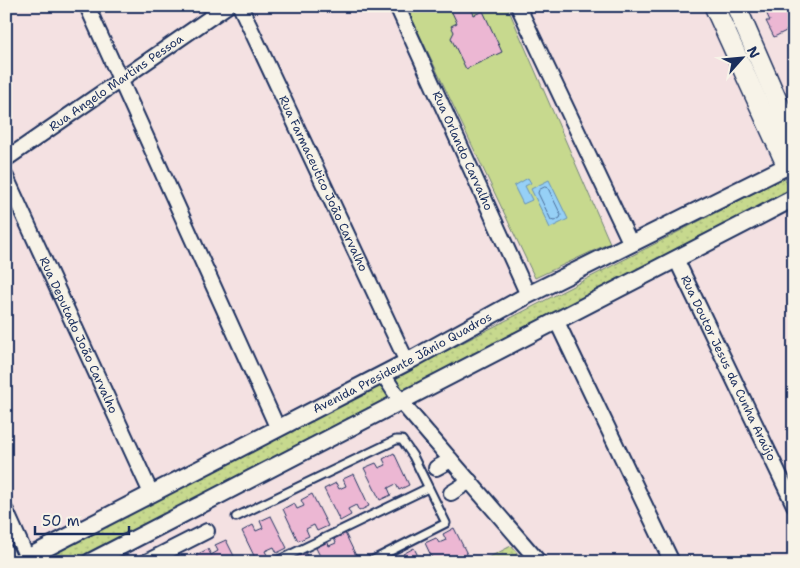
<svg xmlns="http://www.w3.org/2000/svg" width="800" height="568" viewBox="0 0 800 568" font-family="'Shantell Sans',sans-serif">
	<defs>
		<pattern id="green-dots" width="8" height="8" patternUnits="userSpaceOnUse" patternTransform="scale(1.25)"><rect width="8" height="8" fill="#c7d98e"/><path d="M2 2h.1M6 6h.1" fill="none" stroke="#aabb7d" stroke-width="1.8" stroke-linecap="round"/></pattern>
	</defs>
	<rect width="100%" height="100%" fill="#f4e1e2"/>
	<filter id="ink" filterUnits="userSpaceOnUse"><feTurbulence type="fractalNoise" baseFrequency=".02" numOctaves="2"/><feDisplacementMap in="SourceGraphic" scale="10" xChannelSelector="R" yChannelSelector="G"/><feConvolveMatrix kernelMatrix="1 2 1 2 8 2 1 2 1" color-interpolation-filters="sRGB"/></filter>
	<g filter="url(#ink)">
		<!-- green -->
		<g fill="url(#green-dots)" stroke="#718476">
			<path d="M783,178L785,179L792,194L402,393L395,380L396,377Z"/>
			<path d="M379,385C387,389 389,393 387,402L73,562H37Z"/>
			<path d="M511,546L525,562H480Z"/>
		</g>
		<!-- pitch -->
		<path fill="#c7d98e" stroke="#718476" d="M406,6H507L610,243L535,278Z"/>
		<!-- water -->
		<g fill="#96d0f6" stroke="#6590b9">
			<path d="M528,178L531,183L525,186L532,200L523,204L514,186Z"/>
			<path d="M549,180L568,219L550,228L531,189Z"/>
		</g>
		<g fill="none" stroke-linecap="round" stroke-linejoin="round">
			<!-- shore -->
			<path stroke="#4c6f9b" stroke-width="1" d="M545,187L548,188L561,215L560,218L554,221L551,220L538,193L539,190Z"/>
		</g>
		<!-- building -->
		<g fill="#ecb7d3" stroke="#1b2f5e">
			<path d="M449,6H470L474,15L483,11L502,52L466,69L451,38L454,32L451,26L457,23Z"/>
			<path d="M757,6H774L760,13Z"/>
			<path d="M789,6H794V27L774,37L766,21H770L766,12L778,7L782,9Z"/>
			<path d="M794,57V78L788,60Z"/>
			<path d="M394,453L409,485L399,490L396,484L388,488L391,495L380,500L364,468L376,463L379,468L386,465L383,459Z"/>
			<path d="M354,474L369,506L359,511L356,505L348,509L351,515L340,521L324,489L336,483L339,489L346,486L343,479Z"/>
			<path d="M312,494L328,526L317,531L314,525L306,529L309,536L298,541L283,509L294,503L297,509L304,506L301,500Z"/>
			<path d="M271,516L287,548L277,553L274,547L265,551L268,557L257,562L242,531L253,525L256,531L263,528L260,521Z"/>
			<path d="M454,528L470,560L458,562L457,559L451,562H434L425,543L436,538L439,543L446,540L443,534Z"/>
			<path d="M344,531L359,562H323L315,546L327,540L329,546L336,543L333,536Z"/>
			<path d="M226,540L237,562H200L196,555L208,549L211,555L218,551L215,545Z"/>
			<path d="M414,548L421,562H403L406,560L403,554Z"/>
			<path d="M305,552L310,562H296L294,557Z"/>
		</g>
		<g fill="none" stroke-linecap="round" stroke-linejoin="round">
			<!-- service casing -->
			<g stroke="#1b2f5e" stroke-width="11">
				<g id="service">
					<path d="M236,517L396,440H402L413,456L446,523L369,562"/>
					<path d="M275,562L428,488"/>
				</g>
			</g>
			<!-- minor casing -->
			<g stroke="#1b2f5e" stroke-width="18">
				<g id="minor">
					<path d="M87,6L278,429"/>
					<path id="s1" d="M240,6L407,362"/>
					<path id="s2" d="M397,6L528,295"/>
					<path d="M518,6L631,244"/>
					<path id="s3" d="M6,159L227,6"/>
					<path id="s4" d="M6,177L151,493"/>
					<path id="s5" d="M676,259L794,505"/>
					<path d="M557,322L672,562"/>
					<path d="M383,374L401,402L539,562"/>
					<path d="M436,468L451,460"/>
					<path d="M451,493L470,481"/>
					<path d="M6,511L29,562"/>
					<path d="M6,552L11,562"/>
					<path d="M146,562L207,531"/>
				</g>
			</g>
			<!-- tertiary casing -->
			<g stroke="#1b2f5e" stroke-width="20">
				<g id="tertiary">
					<path id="s6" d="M19,562L407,362L528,295L787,166"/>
					<path d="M90,562L794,198"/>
				</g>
			</g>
			<!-- secondary casing -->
			<g stroke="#1b2f5e" stroke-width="22">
				<g id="secondary">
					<path d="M714,6L787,166"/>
					<path d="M736,6L794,139"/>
				</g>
			</g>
			<!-- path -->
			<path stroke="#1b2f5e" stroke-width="2.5" stroke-dasharray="1 4" stroke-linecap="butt" d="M64,562L78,554"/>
			<!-- service -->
			<use href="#service" stroke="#f7f3e8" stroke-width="7"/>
			<!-- minor -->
			<use href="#minor" stroke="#f7f3e8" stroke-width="14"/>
			<!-- tertiary -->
			<use href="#tertiary" stroke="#f7f3e8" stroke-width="16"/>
			<!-- secondary -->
			<use href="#secondary" stroke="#f7f3e8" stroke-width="19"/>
		</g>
	</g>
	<g text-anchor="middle" stroke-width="4" stroke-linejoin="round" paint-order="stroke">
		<!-- street labels -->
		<g font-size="12" fill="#1b2f5e" stroke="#f7f3e8">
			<text dy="4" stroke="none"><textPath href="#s3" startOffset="134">Rua Angelo Martins Pessoa</textPath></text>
			<text dy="4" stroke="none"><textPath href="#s2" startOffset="159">Rua Orlando Carvalho</textPath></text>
			<text dy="4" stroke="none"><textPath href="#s1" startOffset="196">Rua Farmaceutico João Carvalho</textPath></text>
			<text dy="4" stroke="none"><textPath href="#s4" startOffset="174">Rua Deputado João Carvalho</textPath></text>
			<text dy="4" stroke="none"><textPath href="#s6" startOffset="432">Avenida Presidente Jânio Quadros</textPath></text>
			<text dy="4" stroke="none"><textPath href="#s5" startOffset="121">Rua Doutor Jesus da Cunha Araújo</textPath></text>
		</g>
	</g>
	<!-- margin -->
	<rect width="800" height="568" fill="none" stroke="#f7f3e8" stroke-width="25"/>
	<rect x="12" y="12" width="775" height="543" fill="none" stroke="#1b2f5e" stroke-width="2" filter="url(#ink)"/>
	<!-- north arrow -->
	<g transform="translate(742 58) rotate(63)" stroke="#f7f3e8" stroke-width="4" paint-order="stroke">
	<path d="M0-4L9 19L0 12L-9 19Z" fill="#1b2f5e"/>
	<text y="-8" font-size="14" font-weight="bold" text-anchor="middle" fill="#1b2f5e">N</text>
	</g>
	<!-- scale -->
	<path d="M35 526v8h94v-8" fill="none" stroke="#1b2f5e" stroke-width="2.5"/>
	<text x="42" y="526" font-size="15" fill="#1b2f5e" stroke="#f7f3e8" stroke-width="4" paint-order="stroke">50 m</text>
</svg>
